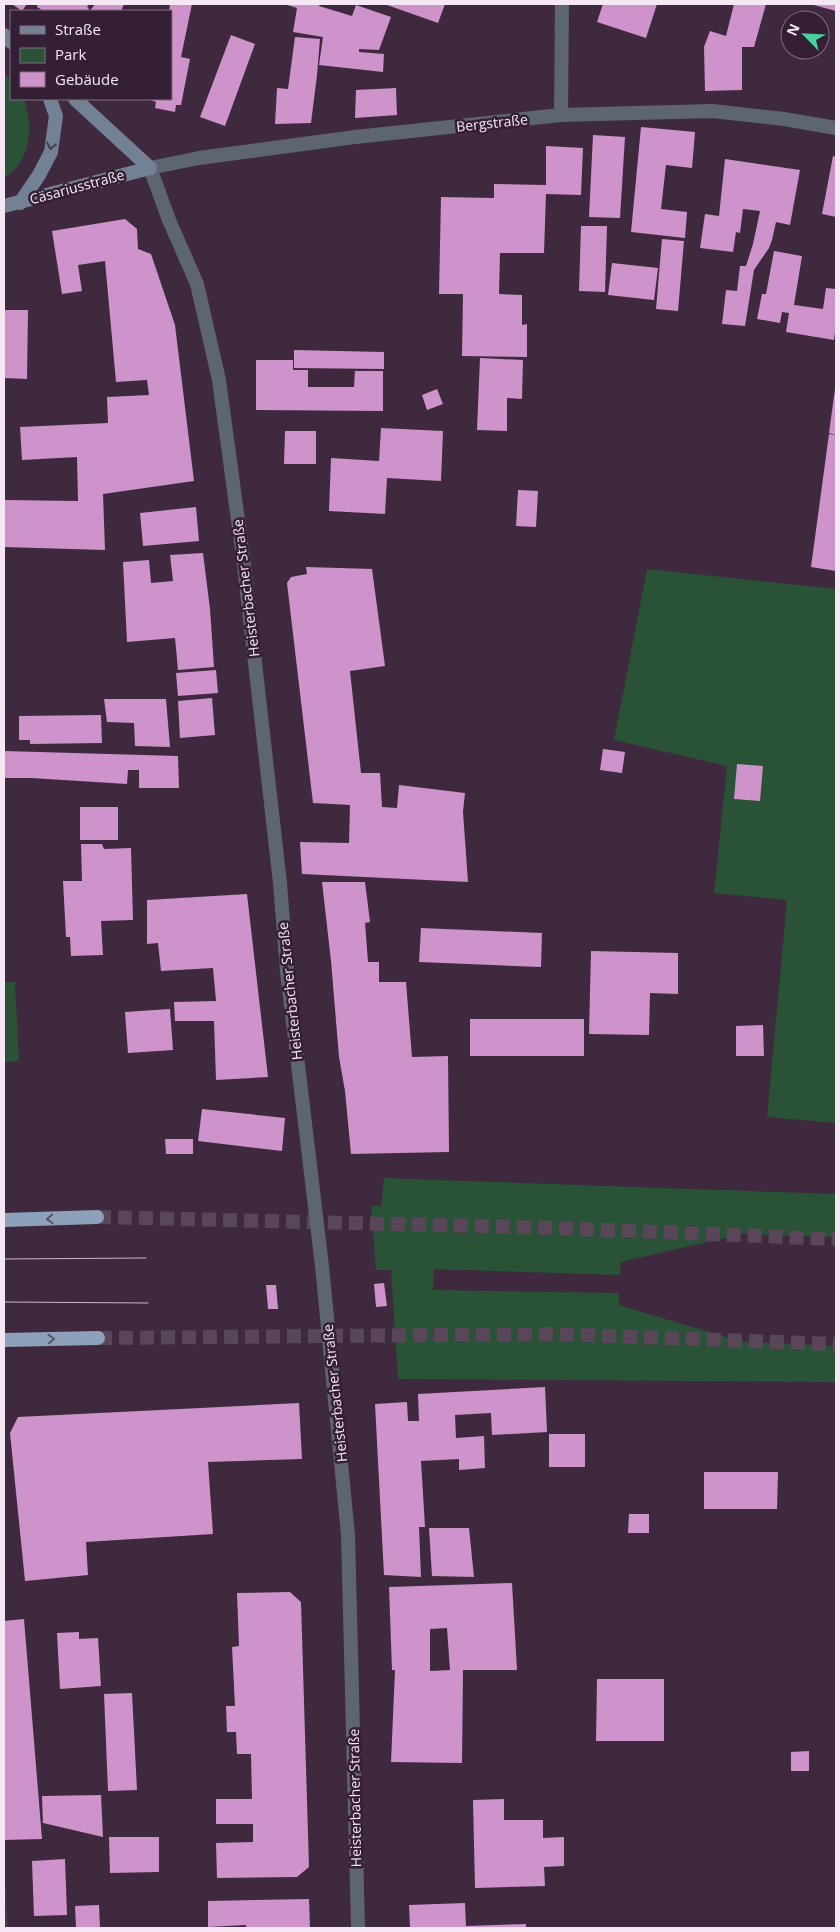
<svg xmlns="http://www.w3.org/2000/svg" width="840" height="1932" viewBox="0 0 840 1932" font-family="'Open Sans',sans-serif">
	<rect width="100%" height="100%" fill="#3f293e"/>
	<!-- built -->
	<path fill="#4c324b" d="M4,1857L8,1928H4Z"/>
	<!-- green -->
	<g fill="#295237">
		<path d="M4,73L11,80V99H24C34,125 31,163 4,178Z"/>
		<path d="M647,569L836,589V1123L767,1117L787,900L714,893L727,766L614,740Z"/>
		<path d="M4,982H15L19,1061L4,1062Z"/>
		<path d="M384,1178L836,1194V1237L742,1234L621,1262L620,1275L434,1269L433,1290L619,1293V1305L739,1341L836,1346V1382L398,1379L391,1270H376L371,1206H381Z"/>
	</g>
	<!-- building -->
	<g fill="#cd93ca" fill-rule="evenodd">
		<path d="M12,4H27L22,11Z"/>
		<path d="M38,4H89L87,7L89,8L87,11H44L37,7Z"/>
		<path d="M95,4H124L121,11H90Z"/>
		<path d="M170,4H192L181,57L190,59L181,105H176L175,112L155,108L156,102L151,100V99H171V11H169Z"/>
		<path d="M284,4H320L319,6L352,16L356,5L391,17L379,50L359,49V52L384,54L383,72L319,65L323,37L293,32L297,8Z"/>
		<path d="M387,4H445L438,23L387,5Z"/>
		<path d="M603,4H657L646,38L597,22Z"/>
		<path d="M734,4H766L754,47H742V90L705,91L704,47L710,31L726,36Z"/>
		<path d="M810,4H836V11Z"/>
		<path d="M231,35L255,44L225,126L200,117Z"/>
		<path d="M295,37L320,39L317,75L311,123L275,124L277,88L288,89Z"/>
		<path d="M396,88L397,115L355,118L356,90Z"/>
		<path d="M641,127L695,132L692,168L666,165L661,209L687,212L685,238L631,232Z"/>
		<path d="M593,135L625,137L620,218L589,217Z"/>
		<path d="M546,146L583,148L581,195L546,194L544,253H500L499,294L522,295V325L527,324V357L462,356L463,294H439L441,197L494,198V184L546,185Z"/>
		<path d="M833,156L836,157V217L822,214Z"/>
		<path d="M725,159L800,170L790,225L776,222L772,240L769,248L754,270L745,326L722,324L726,290L737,291L740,266H746L753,244L760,211L743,209L740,233L736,232L733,252L700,248L705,214L719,216Z"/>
		<path d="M125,219L137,229L138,249L151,254L175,325L194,481L103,494L105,550L4,547V500L78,501L77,457L22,460L20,427L108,423L107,397L149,395L147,380L116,382L105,261L78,265L82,291L62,294L52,231Z"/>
		<path d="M581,226H607L605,292L579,291Z"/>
		<path d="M662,239L684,241L678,311L656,309Z"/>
		<path d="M774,251L802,256L794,305L823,309L826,288L836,289V324L834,340L786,332L789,313L782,312L780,323L757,319L762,294H766Z"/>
		<path d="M612,263L658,268L654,300L608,295Z"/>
		<path d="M4,310H28L27,379L4,378Z"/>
		<path d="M294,350L384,352V369L294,368Z"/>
		<path d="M480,358L523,360L522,399L507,398V431L477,430Z"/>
		<path d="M256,360H293V370H308V387H354L355,371H383V411L256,410Z"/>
		<path d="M437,389L443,404L427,410L422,395Z"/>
		<path d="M835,389H836V435L829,433Z"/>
		<path d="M381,428L443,431L441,481L387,478L385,514L329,511L331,458L379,461Z"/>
		<path d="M285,431H316V464H284Z"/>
		<path d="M829,434L836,435V571L811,567Z"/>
		<path d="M518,490L538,491L536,527L516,526Z"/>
		<path d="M196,507L199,541L143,546L140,513Z"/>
		<path d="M203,553L210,609L214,667L178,670L175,638L127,642L123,562L149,560L151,583L173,581L170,555Z"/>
		<path d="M306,567L372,569L385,666L350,671L361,773H380L382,807L397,808L399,785L465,793L463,812L468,882L302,874L300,842L349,843L350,805L313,803L287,583L291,577L307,574Z"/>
		<path d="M216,670L218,693L178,696L176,673Z"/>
		<path d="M212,698L215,735L180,738L178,701Z"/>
		<path d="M104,699H166L170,747L135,746L134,723L107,722Z"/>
		<path d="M101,715L102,743L30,744V740H19V716Z"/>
		<path d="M603,749L625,752L622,773L600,770Z"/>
		<path d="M4,751L178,756L179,788H139V770H128L127,784L31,778H4Z"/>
		<path d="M737,764L763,766L760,801L734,799Z"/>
		<rect x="80" y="807" width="38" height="33"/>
		<path d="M81,844H102L104,849L131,848L133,920L101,921L103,955L71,956L70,937H66L63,881H82Z"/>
		<path d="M322,882H365L370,922L365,923L368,962H379V982H406L412,1057L448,1056L449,1152L351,1154L345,1091L339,1057L331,961Z"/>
		<path d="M247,894L268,1077L216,1080L214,1021H175L174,1002L216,1001L213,968L161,971L158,943L147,944V900Z"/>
		<path d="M421,928L542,933L541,967L419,962Z"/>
		<path d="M591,951L678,953V994L650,993L649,1035L589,1034Z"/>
		<path d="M170,1009L173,1050L128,1053L125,1012Z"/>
		<rect x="470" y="1019" width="114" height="37"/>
		<path d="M763,1025L764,1056H736V1026Z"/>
		<path d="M202,1109L285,1118L282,1151L198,1141Z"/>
		<path d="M165,1139H193V1154H166Z"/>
		<path d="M384,1283L387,1306L376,1307L374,1284Z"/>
		<path d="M266,1285H276L278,1309H268Z"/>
		<path d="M545,1387L547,1432L492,1435L491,1413L455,1415L456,1438L484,1436L485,1468L459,1470V1459L421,1461L425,1527H419L421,1577L384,1575L375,1404L407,1402L408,1421H419L418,1394Z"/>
		<path d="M299,1403L302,1459L208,1462L213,1534L86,1542L88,1575L25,1581L10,1433L18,1417Z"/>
		<rect x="549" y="1434" width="36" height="33"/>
		<path d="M704,1472H778L777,1509H704Z"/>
		<path d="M629,1514H649V1533H628Z"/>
		<path d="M429,1528H469L474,1577L432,1576Z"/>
		<path d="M512,1583L517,1670H463L462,1763L391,1762L395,1670H392L389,1587ZM447,1628L450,1670L430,1671V1629Z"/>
		<path d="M290,1592L301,1602L309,1867L297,1877L217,1878L216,1843L253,1842V1824H216V1799H252L251,1754H237L236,1732H227L226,1706H235L232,1647L239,1646L237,1593Z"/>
		<path d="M24,1619L42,1839L4,1840V1621Z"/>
		<path d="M79,1632V1639L98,1638L101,1686L60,1689L57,1633Z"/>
		<path d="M597,1679H664V1741H596Z"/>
		<path d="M132,1693L137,1790L108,1791L104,1694Z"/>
		<path d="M809,1751V1771H791V1752Z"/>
		<path d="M101,1795L103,1837L43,1823L42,1796Z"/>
		<path d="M504,1799V1820H543V1838L564,1837V1866L544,1867L545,1886L475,1888L473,1800Z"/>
		<path d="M109,1837H159V1872L110,1873Z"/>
		<path d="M65,1859L67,1915L34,1916L32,1861Z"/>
		<path d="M309,1899L310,1928H246V1925L208,1927V1901Z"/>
		<path d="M465,1903L466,1926L526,1924V1928H410L409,1905Z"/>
		<path d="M99,1905L100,1928H76L75,1906Z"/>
	</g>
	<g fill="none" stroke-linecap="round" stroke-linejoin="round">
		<!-- trunk-tunnel -->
		<g stroke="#5a4659" stroke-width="14" stroke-dasharray="14 7" stroke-linecap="butt">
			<path d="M97,1217L557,1228L836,1239"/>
			<path d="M98,1338L551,1334L836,1344"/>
		</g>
		<!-- minor -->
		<path stroke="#5c6571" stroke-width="14" d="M561,115L562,4"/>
		<!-- tertiary -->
		<path stroke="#5c6571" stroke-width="14" d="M358,1928L348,1535L322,1266L287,972L280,883L243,557L219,380L197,284L169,220L150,168L199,158L355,137L561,115L712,111L784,119L836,128"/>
		<!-- secondary -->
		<g stroke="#738194" stroke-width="14">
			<path d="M4,35L11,42"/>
			<path d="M75,99L150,168"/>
			<path d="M20,203L39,175L51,152L56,116L50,99"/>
			<path d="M4,206L150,168"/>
		</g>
		<!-- trunk -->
		<g stroke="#8da1ba" stroke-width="14">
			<path d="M4,1220L97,1217"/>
			<path d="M4,1340L98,1338"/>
		</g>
		<!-- tram -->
		<g stroke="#cab9c8" stroke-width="1">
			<path d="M4,1259L146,1258"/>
			<path d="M4,1302L148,1303"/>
		</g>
	</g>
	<!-- one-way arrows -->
	<defs><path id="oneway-chevron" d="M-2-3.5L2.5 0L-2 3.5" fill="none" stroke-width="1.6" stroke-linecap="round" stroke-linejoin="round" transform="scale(1.25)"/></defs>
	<use stroke="#44384c" href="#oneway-chevron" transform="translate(51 146) rotate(102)"/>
	<g stroke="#58536a">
		<use href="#oneway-chevron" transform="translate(50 1219) rotate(178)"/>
		<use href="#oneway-chevron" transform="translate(51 1339) rotate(-1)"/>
	</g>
	<g text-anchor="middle" stroke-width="5" stroke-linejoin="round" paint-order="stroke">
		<!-- street labels -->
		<g font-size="14" fill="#f6e7f4" stroke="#351f34">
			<text transform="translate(492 123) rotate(-6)" y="5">Bergstraße</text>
			<text transform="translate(77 187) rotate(-15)" y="5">Cäsariusstraße</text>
			<text transform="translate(246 588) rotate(-97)" y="5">Heisterbacher Straße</text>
			<text transform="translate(290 991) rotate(-96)" y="5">Heisterbacher Straße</text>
			<text transform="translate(335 1393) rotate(-96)" y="5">Heisterbacher Straße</text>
			<text transform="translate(355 1798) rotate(-91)" y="5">Heisterbacher Straße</text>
		</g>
	</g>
	<!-- border -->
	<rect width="840" height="1932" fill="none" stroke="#f6e7f4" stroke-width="10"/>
	<!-- legend -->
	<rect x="10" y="10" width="162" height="90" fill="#351f34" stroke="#826f81"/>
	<rect x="20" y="26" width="25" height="8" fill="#738194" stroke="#826f81"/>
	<text x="55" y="35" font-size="15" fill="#f6e7f4">Straße</text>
	<rect x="20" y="48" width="25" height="15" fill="#295237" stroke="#826f81"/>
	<text x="55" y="60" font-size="15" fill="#f6e7f4">Park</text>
	<rect x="20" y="72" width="25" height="15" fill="#cd93ca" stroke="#826f81"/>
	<text x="55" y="85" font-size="15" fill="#f6e7f4">Gebäude</text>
	<!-- north arrow -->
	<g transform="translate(805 35) rotate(294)"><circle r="24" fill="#351f34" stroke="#826f81"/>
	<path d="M0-4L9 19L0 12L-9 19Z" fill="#45d49f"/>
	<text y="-8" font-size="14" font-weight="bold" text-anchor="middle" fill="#f6e7f4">N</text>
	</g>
</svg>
